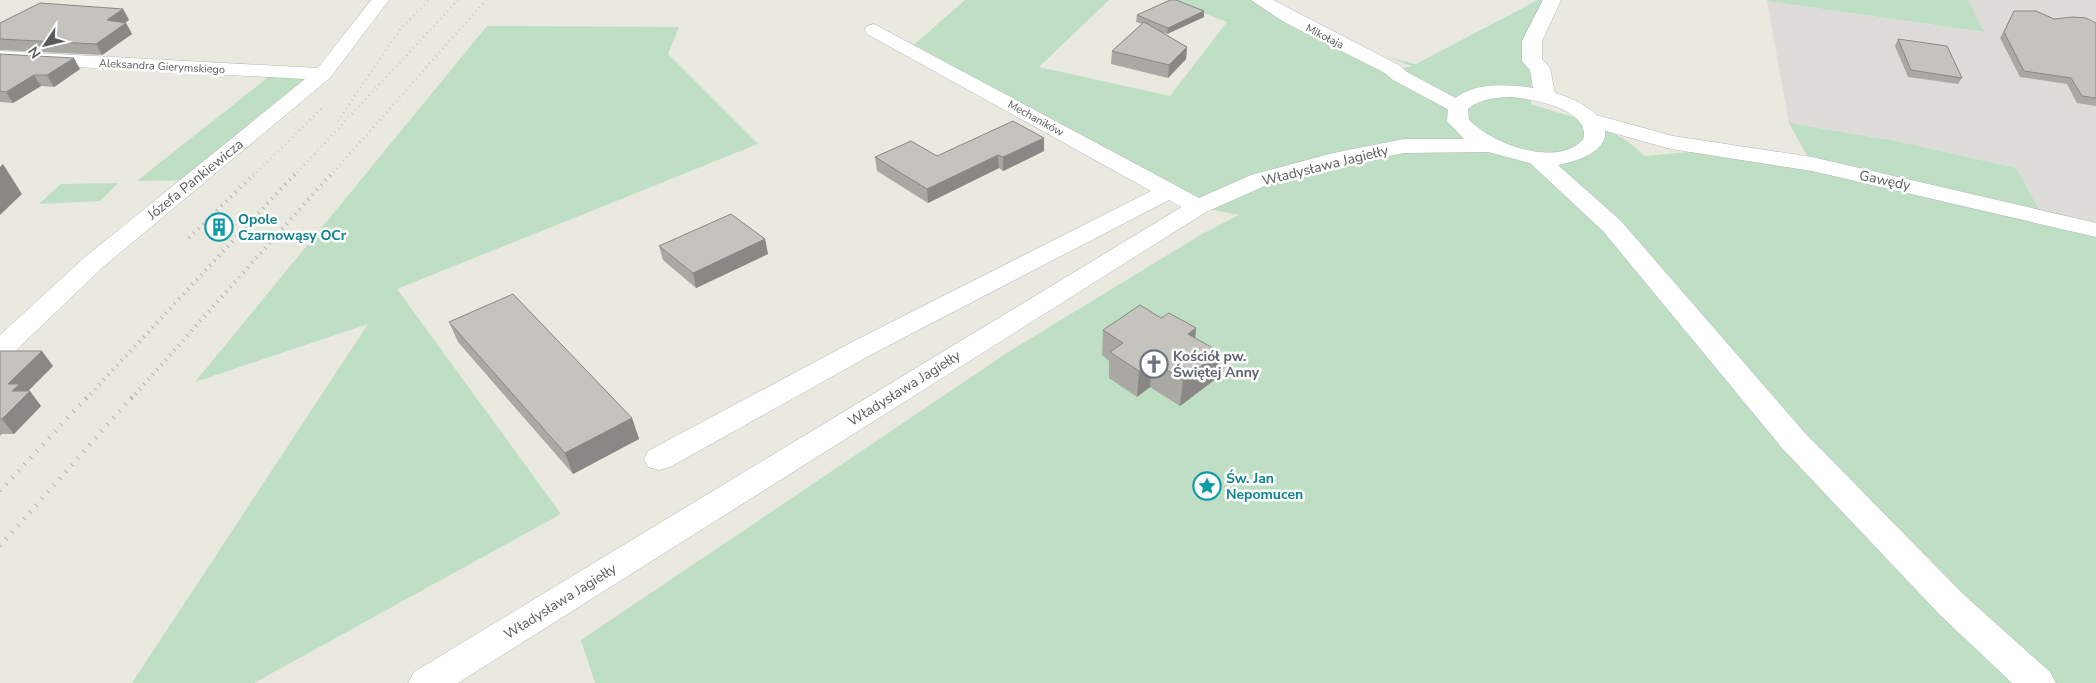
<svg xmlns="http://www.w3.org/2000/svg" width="2096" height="683" viewBox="0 0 2096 683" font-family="'Nunito Sans',sans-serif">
	<rect width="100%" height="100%" fill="#eae9e0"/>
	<!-- industrial -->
	<path fill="#dddcd8" d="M1968,0H2096V230L2044,218L2016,168L1896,141L1789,123L1767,1L1983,32Z"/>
	<!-- green -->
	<g fill="#bfdfc4">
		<path d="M965,0H1109L1039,67L1170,96L1227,22L1170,0H1260L1393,69L1412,66L1387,57L1416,64L1538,0H1552L1532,41L1531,104C1567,116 1618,126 1644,156L1721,149L1811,163L1789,123L1896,141L2016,168L2044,218L2096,230V683H595L581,640L1010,351L1202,234L1239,215L1198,207L909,49Z"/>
		<path d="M1767,0H1968L1984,32L1768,1Z"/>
		<path d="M487,26L679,27L668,54L758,144L397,289L561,514L254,683H132L368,324L195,382Z"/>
		<path d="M276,71L323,74L195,180L137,181Z"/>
		<path d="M118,183L100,201L39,204L61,184Z"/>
	</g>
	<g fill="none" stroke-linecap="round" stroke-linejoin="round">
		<!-- minor casing -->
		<g stroke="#b3b5b9" stroke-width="1">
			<g id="minor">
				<path d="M371,0H389L330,78L103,267L10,356L0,359V335L85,257L305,79L0,63V51L318,68Z"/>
				<path d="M1251,0H1273L1399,65L1407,72L1465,103L1468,107L1465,111L1458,113L1451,111L1393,80L1385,73L1284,22Z"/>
				<path d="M874,24L1177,186L1206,202L1210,207L1206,212L1198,214L1190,212L1169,200L876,352L670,467L659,470L648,467L644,459L648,451L856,340L1151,191L867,34L865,30L867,26Z"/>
				<path d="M1589,113L1673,136L1812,157L2096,223V237L1812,171L1671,149L1581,124L1578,119L1581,114Z"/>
			</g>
		</g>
		<!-- tertiary casing -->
		<g stroke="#b3b5b9" stroke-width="1">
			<path id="tertiary" d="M1543,0H1561L1542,41V59L1550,68L1555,93C1613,110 1629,151 1558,165L1621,221L1804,432L1963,594L2050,672L2056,683H2012L1939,614L1782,448L1603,231L1530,163L1488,152L1404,153L1336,166L1267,185L1206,212L458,683H408L414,672L1190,202L1251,175L1333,153L1404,139H1464L1447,121L1448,107C1465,81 1506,84 1533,88L1530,70L1522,61V41ZM1511,97C1531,99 1593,109 1583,140C1555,168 1493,144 1469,120L1468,109C1481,98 1495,98 1511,97Z"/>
		</g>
		<!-- minor -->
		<use href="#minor" fill="#fff" fill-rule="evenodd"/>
		<!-- tertiary -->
		<use href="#tertiary" fill="#fff" fill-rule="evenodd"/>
		<!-- rail-far2 -->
		<g stroke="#b1b2b2" stroke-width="2.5" stroke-dasharray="0.5 4.5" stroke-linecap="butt">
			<path d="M338,121L401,28L429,0"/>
			<path d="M253,176L324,106"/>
			<path d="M294,176L458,0"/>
			<path d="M330,176L486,0"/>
		</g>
		<!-- rail-far1 -->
		<g stroke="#b1b2b2" stroke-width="4" stroke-dasharray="1 5.5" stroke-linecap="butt">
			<path d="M189,238L254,174"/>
			<path d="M86,399L295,174"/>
			<path d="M131,399L331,174"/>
		</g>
		<!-- rail -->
		<g stroke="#b1b2b2" stroke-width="4.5" stroke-dasharray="1 8" stroke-linecap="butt">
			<path d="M0,491L87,397"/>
			<path d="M0,546L132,397"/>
		</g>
	</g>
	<!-- wall -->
	<g fill="#a9a8a3">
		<path d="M123,9L129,20L124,23H126L132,34L102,55L0,50V23Z"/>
		<path d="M1204,11V17L1167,34L1161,32L1187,47L1186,59L1168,78L1111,64L1112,51L1142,24L1136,22L1137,15Z"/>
		<path d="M2014,11L2054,19L2096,23V106L2077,103L2067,84L2020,77L2000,38Z"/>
		<path d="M1898,39L1962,78L1958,84L1908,77L1895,46Z"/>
		<path d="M0,54L80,69L54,87L41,86L13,103L0,102Z"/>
		<path d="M1044,138V151L1003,171L999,168L928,203L877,171L875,157L937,156Z"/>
		<path d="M765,239L768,254L696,288L663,260L659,246Z"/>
		<path d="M1161,318L1196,328L1195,338L1217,378L1180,406L1150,387L1137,397L1109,378V361L1102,355L1103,330Z"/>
		<path d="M449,322L632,418L639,439L573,474L458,342Z"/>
		<path d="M0,351L53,366L28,391L41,406L14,434H2L0,436Z"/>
	</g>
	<!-- shaded-wall -->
	<g fill="#8a8884">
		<path d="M123,9L129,20L113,31L107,20Z"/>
		<path d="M1204,11V17L1167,34L1168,28Z"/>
		<path d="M126,23L132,34L102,55L96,44Z"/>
		<path d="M1187,47L1186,59L1168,78L1169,65Z"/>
		<path d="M74,58L80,69L54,87L47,75Z"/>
		<path d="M34,75L41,86L13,103L6,92Z"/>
		<path d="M1044,138V151L1003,171V157Z"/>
		<path d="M998,155L999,168L928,203L927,189Z"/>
		<path d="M3,164L22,194L0,215V167Z"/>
		<path d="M765,239L768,254L696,288L693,273Z"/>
		<path d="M1196,328L1194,354L1188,334Z"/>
		<path d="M42,351L53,366L26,393L30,391L41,406L14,434L2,419L8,384Z"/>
		<path d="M1220,352L1217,378L1180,406L1183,380Z"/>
		<path d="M1152,361L1150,387L1137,397L1139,371Z"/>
		<path d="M632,418L639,439L573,474L565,453Z"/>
	</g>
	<!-- building -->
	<g fill="#c5c3bd" stroke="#8a8884">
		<path d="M1170,0H1176L1204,11L1168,28L1137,15Z"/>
		<path d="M40,3L123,9L107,20L126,23L96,44L0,39V23Z"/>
		<path d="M2014,11H2036L2054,19L2073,17L2086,18L2096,23V98L2082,96L2071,78L2024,71L2004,32Z"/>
		<path d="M1144,22L1187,47L1169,65L1112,51Z"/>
		<path d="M1898,39L1947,46L1962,78L1911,70Z"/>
		<path d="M0,54L74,58L47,75H34L6,92L0,91Z"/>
		<path d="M1013,121L1044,138L1003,157L998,155L927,189L875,157L911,141L937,156Z"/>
		<path d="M731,214L765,239L693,273L659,246Z"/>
		<path d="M513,294L632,418L565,453L449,322Z"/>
		<path d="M1140,305L1161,318L1169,313L1196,328L1188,334L1220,352L1183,380L1152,361L1139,371L1110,352L1123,343L1103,330Z"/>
		<path d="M0,351H42L8,384H20L12,391H30L2,419H0Z"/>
	</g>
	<!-- icons -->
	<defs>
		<g id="building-ring" transform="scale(1.4375)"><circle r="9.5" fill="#fff" stroke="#0f9aa8" stroke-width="1.5"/><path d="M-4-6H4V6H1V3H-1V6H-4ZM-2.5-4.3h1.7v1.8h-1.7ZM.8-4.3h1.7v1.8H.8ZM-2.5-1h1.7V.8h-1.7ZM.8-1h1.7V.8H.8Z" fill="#0f9aa8"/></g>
		<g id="church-ring" transform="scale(1.4375)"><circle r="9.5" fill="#fff" stroke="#6b7280" stroke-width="1.5"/><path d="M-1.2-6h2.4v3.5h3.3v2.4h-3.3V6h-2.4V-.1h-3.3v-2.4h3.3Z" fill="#6b7280"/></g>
		<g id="sight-ring" transform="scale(1.4375)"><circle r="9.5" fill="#fff" stroke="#0f9aa8" stroke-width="1.5"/><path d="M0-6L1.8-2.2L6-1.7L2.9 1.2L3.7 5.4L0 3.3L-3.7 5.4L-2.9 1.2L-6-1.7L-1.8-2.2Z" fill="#0f9aa8"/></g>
	</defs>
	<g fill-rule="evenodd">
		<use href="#building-ring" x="219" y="227"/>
		<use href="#church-ring" x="1154" y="364"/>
		<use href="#sight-ring" x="1207" y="486"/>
	</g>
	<g text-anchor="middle" stroke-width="5" stroke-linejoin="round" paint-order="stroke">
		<!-- far-street labels -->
		<g font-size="11" fill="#595b5f" stroke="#fff">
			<text transform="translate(1325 36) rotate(27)" y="4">Mikołaja</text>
			<text transform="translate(162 66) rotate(3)" y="4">Aleksandra Gierymskiego</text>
			<text transform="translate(1036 118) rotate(29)" y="4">Mechaników</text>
		</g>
		<!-- street labels -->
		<g font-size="14" fill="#595b5f" stroke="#fff">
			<text transform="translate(1325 165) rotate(-14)" y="5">Władysława Jagiełły</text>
			<text transform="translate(195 179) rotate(-39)" y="5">Józefa Pankiewicza</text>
			<text transform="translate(1885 180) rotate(12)" y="5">Gawędy</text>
			<text transform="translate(904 388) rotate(-32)" y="5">Władysława Jagiełły</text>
			<text transform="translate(560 601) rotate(-32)" y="5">Władysława Jagiełły</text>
		</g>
		<!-- culture labels -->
		<g font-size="14" font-weight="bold" fill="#0d838f" stroke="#fff" text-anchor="start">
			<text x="238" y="224">Opole<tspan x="238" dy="16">Czarnowąsy OCr</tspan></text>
			<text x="1226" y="483">Św. Jan<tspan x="1226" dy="16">Nepomucen</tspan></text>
		</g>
		<!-- worship labels -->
		<g font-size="14" font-weight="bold" fill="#5b616d" stroke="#fff" text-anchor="start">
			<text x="1173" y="361">Kościół pw.<tspan x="1173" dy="16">Świętej Anny</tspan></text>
		</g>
	</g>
	<!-- north arrow -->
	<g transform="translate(45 45) rotate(235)" stroke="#ffffff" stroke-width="4" paint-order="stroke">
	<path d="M0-4L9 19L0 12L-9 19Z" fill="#595b5f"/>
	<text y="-8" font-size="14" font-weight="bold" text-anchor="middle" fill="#595b5f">N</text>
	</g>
</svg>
